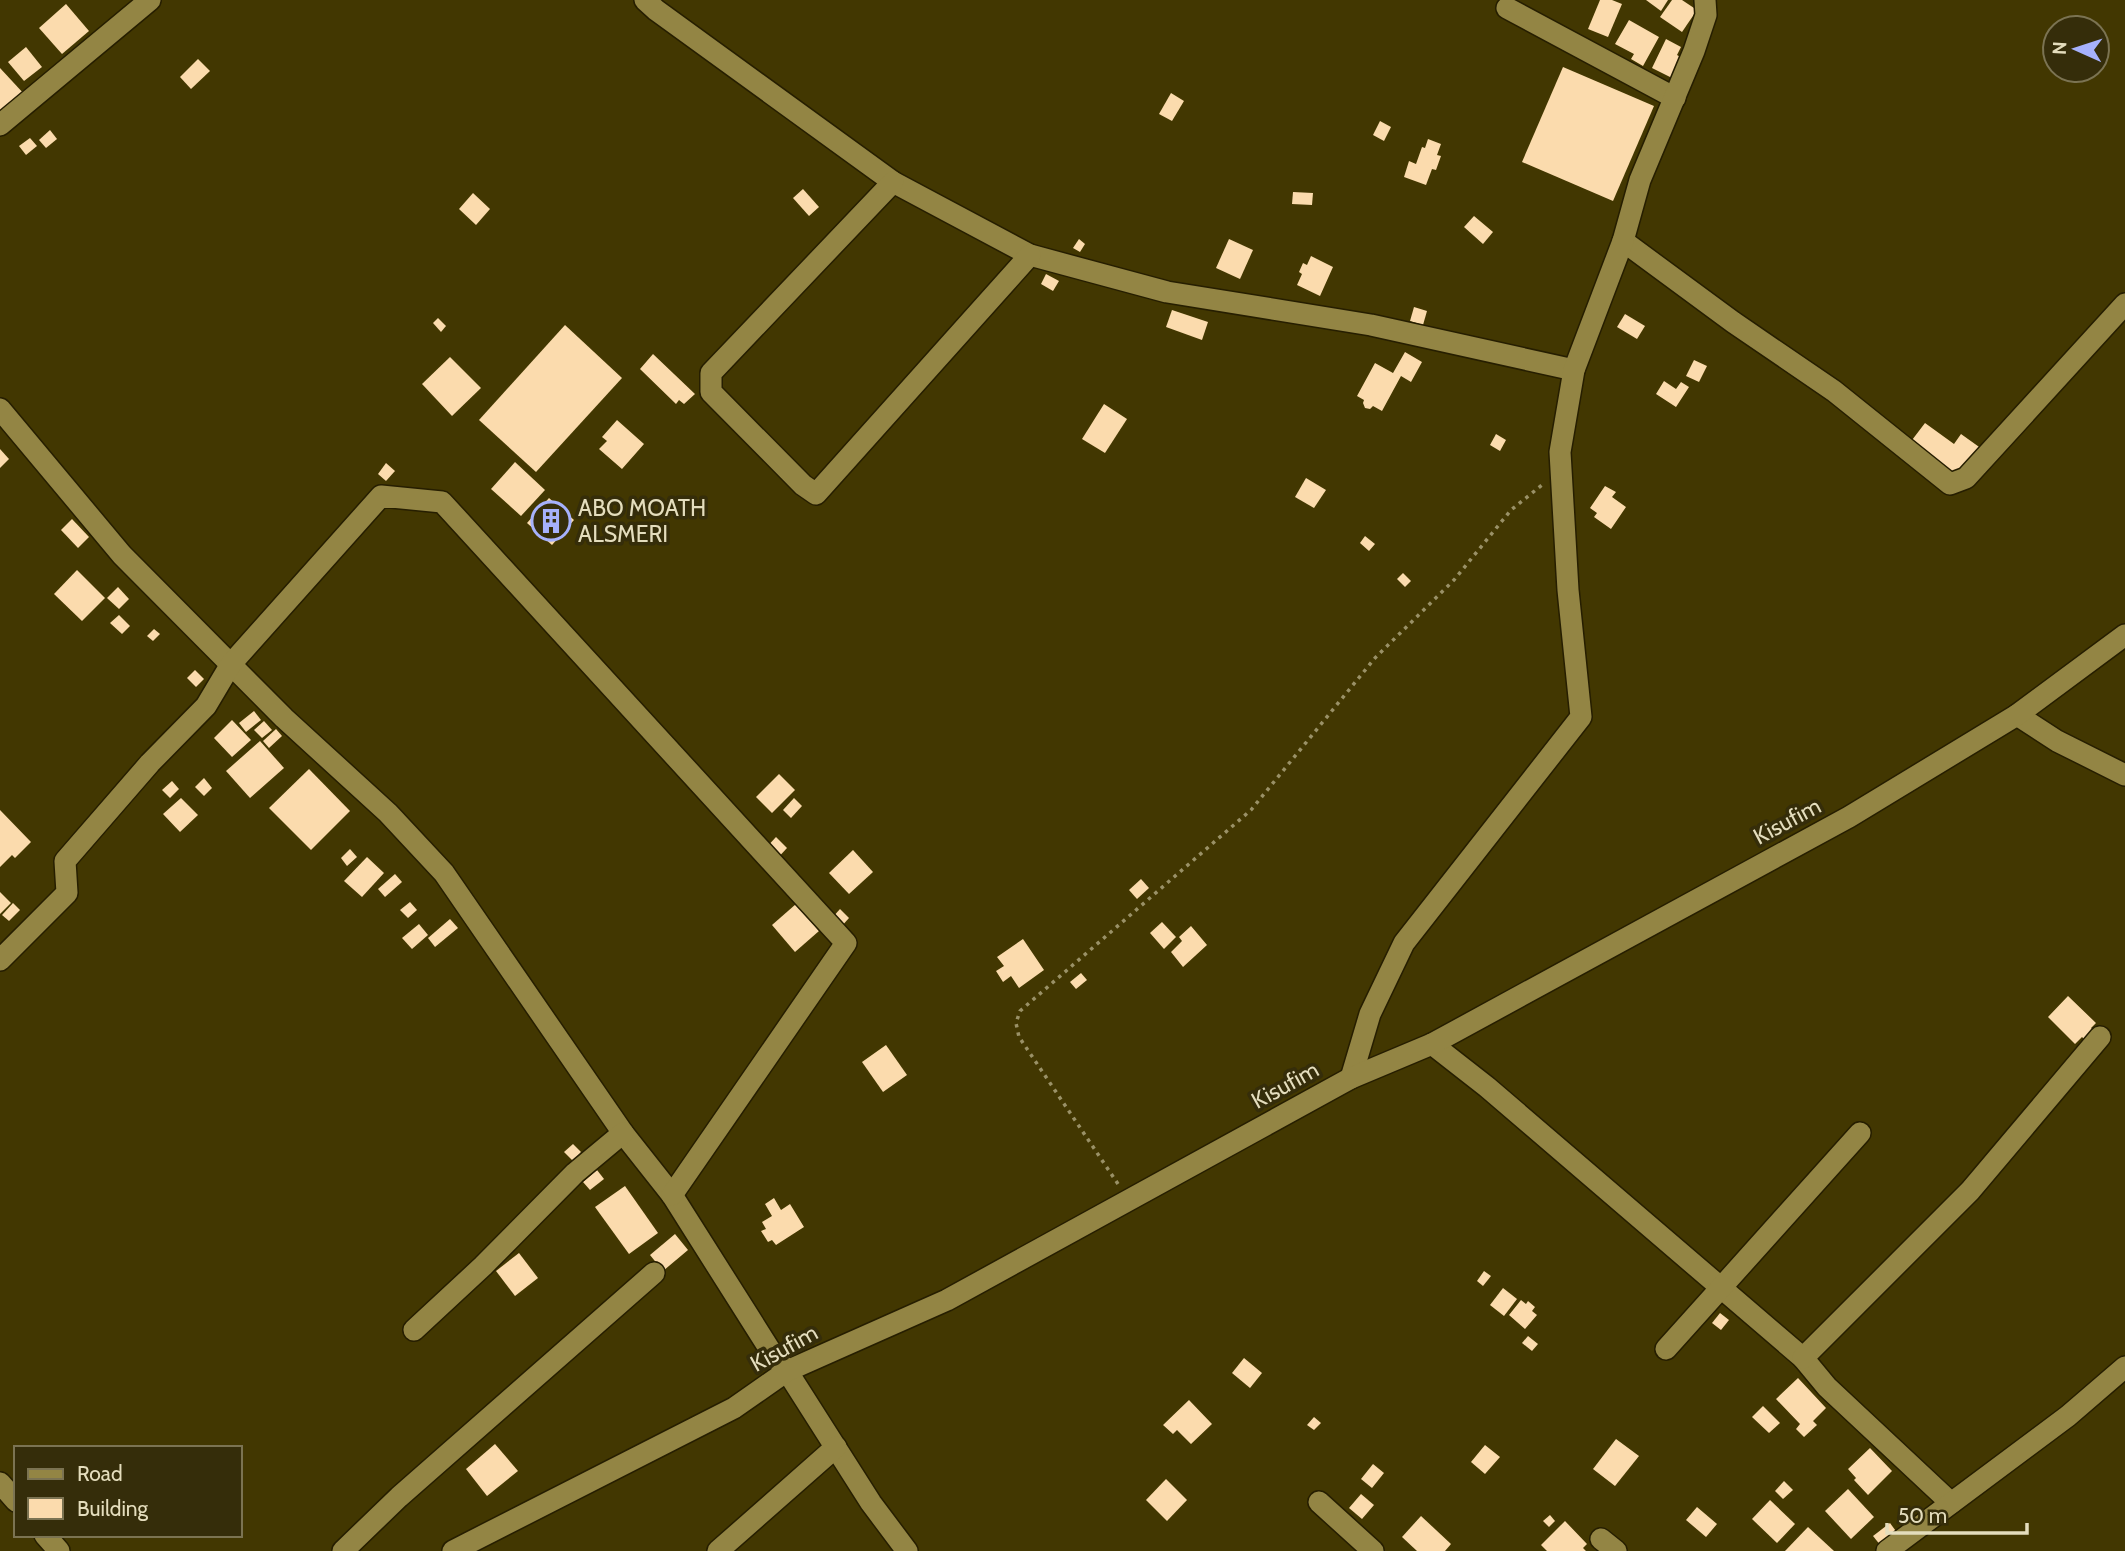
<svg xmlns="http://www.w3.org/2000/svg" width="2125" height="1551" viewBox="0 0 2125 1551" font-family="Cabin,sans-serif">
	<rect width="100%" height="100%" fill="#423701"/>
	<!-- building -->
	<g fill="#fbdbad">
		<path d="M1600,0H1612L1622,4L1608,37L1588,29Z"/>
		<path d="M1646,0H1668L1661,11Z"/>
		<path d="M1672,0H1682L1697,10L1682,32L1660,17Z"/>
		<path d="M66,4L89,31L62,54L39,28Z"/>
		<path d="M1629,20L1659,37L1643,66L1631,59L1634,54L1615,44Z"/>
		<path d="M1666,39L1681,47L1677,55L1682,58L1672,78L1652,68Z"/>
		<path d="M26,47L42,67L24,81L8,62Z"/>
		<path d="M198,59L210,71L191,89L180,77Z"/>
		<path d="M1563,67L1654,106L1613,201L1522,162Z"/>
		<path d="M0,68L25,95L0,117Z"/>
		<path d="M1171,93L1184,101L1172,121L1159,114Z"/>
		<path d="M1380,121L1391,127L1384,141L1373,135Z"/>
		<path d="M50,130L57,139L46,148L39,140Z"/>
		<path d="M30,138L37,146L26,155L19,146Z"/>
		<path d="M1428,139L1441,144L1437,155L1441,156L1436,170L1432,169L1426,185L1404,177L1409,161L1416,164L1422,147L1425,148Z"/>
		<path d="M803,189L819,207L809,216L793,198Z"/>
		<path d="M1293,192L1313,193L1312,205L1292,204Z"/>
		<path d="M473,193L490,209L476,225L459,209Z"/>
		<path d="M1474,216L1493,232L1483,244L1464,227Z"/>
		<path d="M1079,239L1085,244L1080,252L1073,248Z"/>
		<path d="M1229,239L1253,250L1240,279L1216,268Z"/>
		<path d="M1311,256L1333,267L1320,296L1297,285L1302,274L1299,272L1303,263L1307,265Z"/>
		<path d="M1046,274L1059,281L1053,291L1041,284Z"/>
		<path d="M1414,307L1427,311L1423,325L1410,321Z"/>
		<path d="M1172,310L1208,322L1202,340L1166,327Z"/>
		<path d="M1625,314L1645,326L1637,339L1617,327Z"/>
		<path d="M438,318L446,326L441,332L433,323Z"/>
		<path d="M565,325L622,378L536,472L479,420Z"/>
		<path d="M1405,352L1422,362L1411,382L1401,376L1382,411L1373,406L1370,409L1365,408L1363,403L1364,400L1357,396L1375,363L1393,373Z"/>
		<path d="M653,354L695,394L684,404L679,400L676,404L640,369Z"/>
		<path d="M450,357L481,388L452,416L422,384Z"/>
		<path d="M1694,360L1707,366L1699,382L1686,376Z"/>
		<path d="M1664,381L1676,389L1681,382L1689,387L1676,407L1656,394Z"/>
		<path d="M1104,404L1127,419L1105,453L1082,439Z"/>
		<path d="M617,420L644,444L622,469L599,449L607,441L602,437Z"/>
		<path d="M1925,423L1954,444L1961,434L1982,449L1954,476L1909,444Z"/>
		<path d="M1496,434L1506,440L1500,451L1490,445Z"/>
		<path d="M0,449L9,459L0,468Z"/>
		<path d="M515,462L545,490L521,516L491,489Z"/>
		<path d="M386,463L395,471L386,481L378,474Z"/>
		<path d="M1306,478L1326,490L1314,508L1295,497Z"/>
		<path d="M1605,486L1616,492L1612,497L1626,507L1611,529L1594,517L1597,513L1590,508Z"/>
		<path d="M549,498L574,520L552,545L527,523Z"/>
		<path d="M72,519L89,537L78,548L61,530Z"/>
		<path d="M1365,536L1375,544L1369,551L1360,543Z"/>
		<path d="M77,570L105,598L82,621L54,594Z"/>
		<path d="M1403,573L1411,581L1405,587L1397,579Z"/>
		<path d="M118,587L129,599L119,609L107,598Z"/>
		<path d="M119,615L130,626L122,634L110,623Z"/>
		<path d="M154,629L160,634L153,641L147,636Z"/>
		<path d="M195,670L204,679L196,687L187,678Z"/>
		<path d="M254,711L261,720L246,732L239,723Z"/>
		<path d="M232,720L251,740L232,757L214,738Z"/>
		<path d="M264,721L272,730L262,738L254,730Z"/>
		<path d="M276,729L282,736L269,748L263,741Z"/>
		<path d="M260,741L284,768L250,798L226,771Z"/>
		<path d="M309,769L350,811L311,850L269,808Z"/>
		<path d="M779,774L795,790L772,813L756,797Z"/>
		<path d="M204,778L212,788L204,796L195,787Z"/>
		<path d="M172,781L179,789L170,798L162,790Z"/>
		<path d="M181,798L198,815L180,832L163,814Z"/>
		<path d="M794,798L802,806L791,818L783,810Z"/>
		<path d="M0,810L31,842L15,858L12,855L0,867Z"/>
		<path d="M776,837L787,848L775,861L764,850Z"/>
		<path d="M350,849L357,857L347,866L341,858Z"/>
		<path d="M853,850L873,872L849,894L829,873Z"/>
		<path d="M367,857L384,873L362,897L344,881Z"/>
		<path d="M395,874L402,882L385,897L378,889Z"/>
		<path d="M1141,879L1149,888L1137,899L1129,890Z"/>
		<path d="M0,892L11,903L0,914Z"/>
		<path d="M410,902L417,910L408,918L400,910Z"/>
		<path d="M13,903L20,910L9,921L2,915Z"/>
		<path d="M796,904L819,931L795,952L772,925Z"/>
		<path d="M840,909L849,918L841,927L832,918Z"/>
		<path d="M450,919L458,928L435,947L428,938Z"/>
		<path d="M1162,922L1176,937L1164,949L1150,933Z"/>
		<path d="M419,924L428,935L412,949L402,938Z"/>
		<path d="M1191,926L1207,945L1183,967L1171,952L1182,941L1179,937Z"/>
		<path d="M1023,939L1044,970L1019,988L1011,976L1003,982L996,971L1004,966L997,957Z"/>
		<path d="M1081,973L1087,980L1076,989L1070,982Z"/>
		<path d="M2068,996L2096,1023L2091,1028L2094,1031L2085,1040L2082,1037L2075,1044L2048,1017Z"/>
		<path d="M886,1045L907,1075L883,1092L862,1062Z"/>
		<path d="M573,1144L581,1152L573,1161L564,1152Z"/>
		<path d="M597,1170L604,1179L590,1190L583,1182Z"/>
		<path d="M625,1186L658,1233L629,1254L595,1207Z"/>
		<path d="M774,1198L781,1210L790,1204L804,1227L776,1245L772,1240L768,1242L761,1231L766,1229L762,1222L772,1216L765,1204Z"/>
		<path d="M675,1234L688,1250L663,1271L650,1255Z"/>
		<path d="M519,1253L538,1278L515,1296L496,1271Z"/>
		<path d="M1484,1271L1491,1276L1483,1286L1477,1281Z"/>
		<path d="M1503,1288L1517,1299L1504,1316L1490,1305Z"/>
		<path d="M1521,1300L1526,1304L1528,1301L1535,1307L1532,1311L1537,1315L1525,1329L1509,1315Z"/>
		<path d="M1720,1313L1729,1320L1721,1330L1712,1323Z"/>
		<path d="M1528,1336L1538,1344L1532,1351L1522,1343Z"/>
		<path d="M1244,1358L1262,1373L1250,1388L1232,1373Z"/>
		<path d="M1798,1378L1826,1408L1813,1421L1817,1425L1804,1437L1796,1429L1800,1424L1776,1399Z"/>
		<path d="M1189,1400L1212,1424L1191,1444L1177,1430L1173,1434L1163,1425Z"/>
		<path d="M1763,1406L1780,1423L1769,1433L1752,1417Z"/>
		<path d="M1314,1417L1321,1423L1314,1430L1307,1425Z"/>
		<path d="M1616,1439L1639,1456L1615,1486L1593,1469Z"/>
		<path d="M495,1444L518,1471L487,1496L466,1469Z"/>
		<path d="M1485,1445L1500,1457L1485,1474L1471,1462Z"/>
		<path d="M1870,1448L1892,1471L1868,1495L1854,1480L1856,1478L1848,1469Z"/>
		<path d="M1373,1464L1384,1473L1372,1488L1361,1479Z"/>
		<path d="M1166,1479L1187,1500L1167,1521L1146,1500Z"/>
		<path d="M1784,1481L1793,1490L1783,1499L1775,1491Z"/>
		<path d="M1848,1489L1874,1517L1851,1539L1825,1511Z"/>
		<path d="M1361,1494L1374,1505L1362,1519L1349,1508Z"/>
		<path d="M1770,1500L1795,1524L1777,1543L1752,1519Z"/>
		<path d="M1697,1507L1717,1524L1706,1537L1686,1520Z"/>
		<path d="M1550,1515L1555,1521L1549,1527L1543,1521Z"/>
		<path d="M1421,1516L1451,1544L1445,1551H1417L1402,1537Z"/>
		<path d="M1565,1521L1587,1544L1583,1548L1586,1551H1547L1541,1545Z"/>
		<path d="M1890,1523L1898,1534L1881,1546L1873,1536Z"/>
		<path d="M1808,1527L1834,1551H1785Z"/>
	</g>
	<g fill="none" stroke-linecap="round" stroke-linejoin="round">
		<!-- minor casing -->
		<g stroke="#261e00" stroke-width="24">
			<g id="minor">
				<path d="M645,0L656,10L893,182L1030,255L1167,292L1371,325L1574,370"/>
				<path d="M1507,8L1675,98"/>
				<path d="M0,125L150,0"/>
				<path d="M893,182L711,373V392L803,485L816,494L1030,255"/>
				<path d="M1623,241L1733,322L1834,391L1950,484L1966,478L2125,304"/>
				<path d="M0,409L122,555L284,718L388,813L444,873L623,1133L672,1195L770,1350L787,1371L871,1503L907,1551"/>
				<path d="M2017,715L2057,741L2125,775"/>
				<path d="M0,960L67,893L65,861L150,763L206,706L231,664L381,496L442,502L846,943L672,1195"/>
				<path d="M1432,1044L1487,1087L1803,1358L1827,1387L1951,1503"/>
				<path d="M1351,1078L1370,1014L1404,943L1581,717L1568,590L1560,452L1574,370L1623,241L1640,180L1694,51L1706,15L1705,0"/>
				<path d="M414,1330L483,1266L575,1173L623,1133"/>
				<path d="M1666,1349L1860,1133"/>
				<path d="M1803,1358L1970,1191L2100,1037"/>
				<path d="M0,1483L16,1501"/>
				<path d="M1319,1502L1373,1551"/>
				<path d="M45,1535L59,1551"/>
				<path d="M1601,1539L1616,1551"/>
				<path d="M343,1551L399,1497L654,1273"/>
				<path d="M453,1551L734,1408L787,1371L947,1300L1351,1078L1432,1044L1849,817L2017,715L2125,635"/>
				<path d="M718,1551L836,1447"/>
				<path d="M1887,1551L2068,1416L2125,1367"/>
			</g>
		</g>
		<!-- path -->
		<path stroke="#9a9167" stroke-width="3.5" stroke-dasharray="3.5 5" stroke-linecap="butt" d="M1118,1184L1019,1037L1016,1023L1020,1011L1251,810L1375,658L1454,580L1511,510L1542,485"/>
		<!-- minor -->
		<use href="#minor" stroke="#938544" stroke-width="21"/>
	</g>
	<!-- icons -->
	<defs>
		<g id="building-ring" transform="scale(2.0125)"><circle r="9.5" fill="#352d0a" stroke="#a6b1fc" stroke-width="1.5"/><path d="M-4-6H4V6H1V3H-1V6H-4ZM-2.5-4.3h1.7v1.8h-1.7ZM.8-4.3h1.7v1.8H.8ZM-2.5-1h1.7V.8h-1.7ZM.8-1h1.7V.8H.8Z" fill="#a6b1fc"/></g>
	</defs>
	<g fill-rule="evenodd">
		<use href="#building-ring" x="551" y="521"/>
	</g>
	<g text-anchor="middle" stroke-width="7" stroke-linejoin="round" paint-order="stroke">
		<!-- poi labels -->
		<g font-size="23" fill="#e4ddbd" stroke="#352d0a" text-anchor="start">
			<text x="578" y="516">ABO MOATH<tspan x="578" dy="26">ALSMERI</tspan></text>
		</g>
		<!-- street labels -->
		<g font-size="23" fill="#e4ddbd" stroke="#352d0a">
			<text transform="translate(1787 821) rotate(-28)" y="8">Kisufim</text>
			<text transform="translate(1285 1085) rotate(-29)" y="8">Kisufim</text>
			<text transform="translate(784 1348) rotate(-29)" y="8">Kisufim</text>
		</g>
	</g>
	<!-- legend -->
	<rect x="14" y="1446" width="228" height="91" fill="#352d0a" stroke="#7b7352" stroke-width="2"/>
	<rect x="28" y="1469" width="35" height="10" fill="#938544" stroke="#7b7352" stroke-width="2"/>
	<text x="77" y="1481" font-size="21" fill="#e4ddbd">Road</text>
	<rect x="28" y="1498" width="35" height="21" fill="#fbdbad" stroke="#7b7352" stroke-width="2"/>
	<text x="77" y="1516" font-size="21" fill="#e4ddbd">Building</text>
	<!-- north arrow -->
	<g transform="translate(2076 49) rotate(273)"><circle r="33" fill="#352d0a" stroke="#7b7352" stroke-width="2"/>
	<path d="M0-5L12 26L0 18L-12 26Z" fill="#a6b1fc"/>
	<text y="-10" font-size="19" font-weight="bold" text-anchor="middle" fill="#e4ddbd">N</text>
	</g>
	<!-- scale -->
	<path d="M1887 1523v10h140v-10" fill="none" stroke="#e4ddbd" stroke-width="3.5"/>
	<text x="1898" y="1523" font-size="21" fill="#e4ddbd" stroke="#352d0a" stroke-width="5" paint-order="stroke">50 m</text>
</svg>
